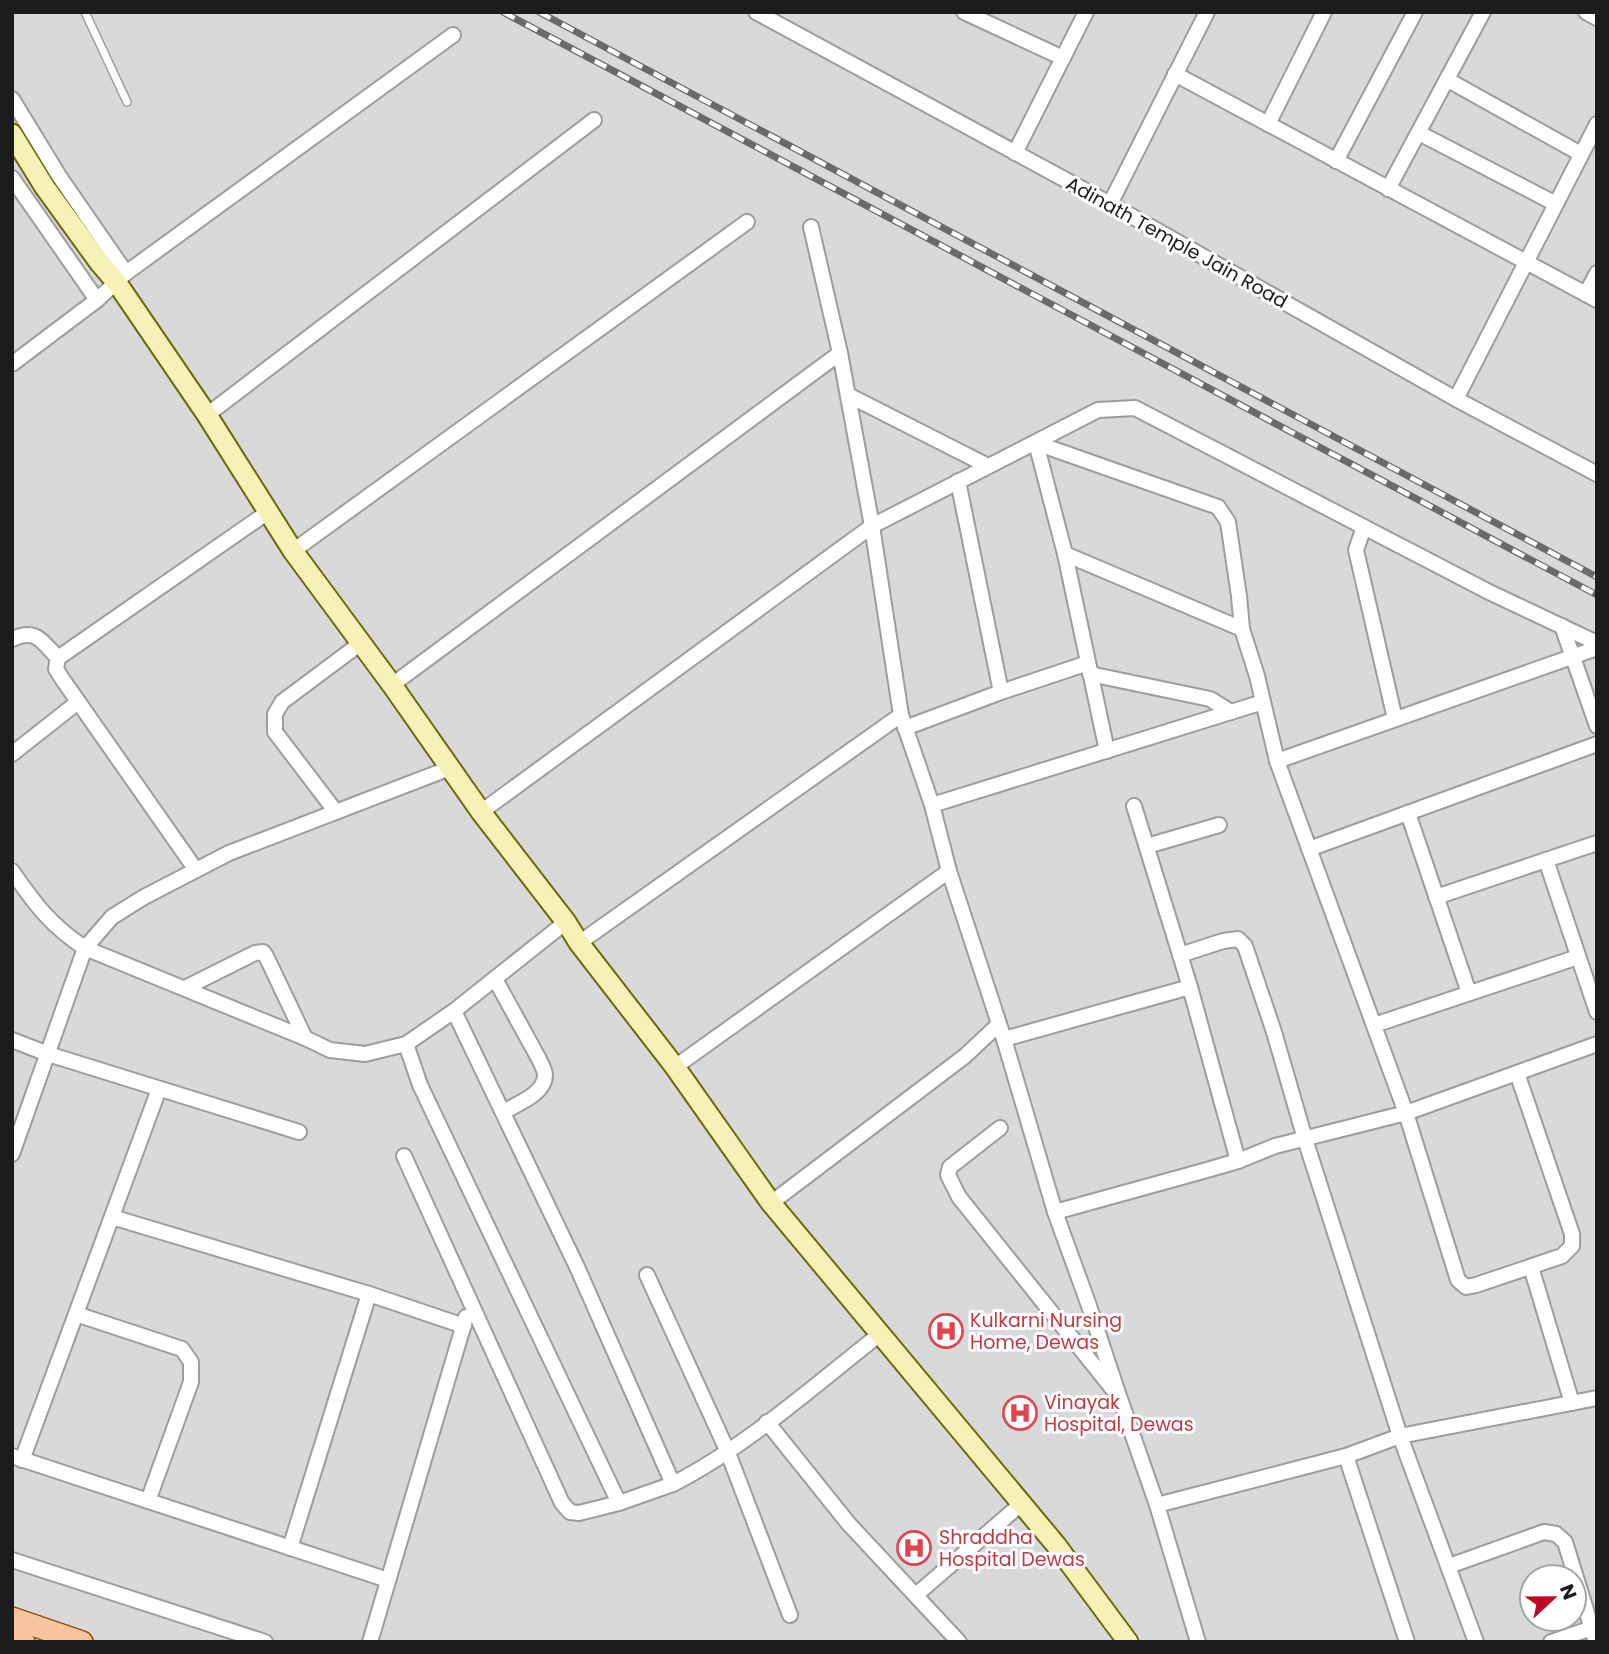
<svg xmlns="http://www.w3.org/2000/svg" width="1609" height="1654" viewBox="0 0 1609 1654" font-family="Poppins,sans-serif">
	<rect width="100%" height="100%" fill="#ede8e2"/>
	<!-- residential -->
	<path fill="#dad9d9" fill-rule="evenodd" d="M12,12H1597V1642H12ZM1532,1577H1574V1619H1532Z"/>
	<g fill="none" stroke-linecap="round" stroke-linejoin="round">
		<!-- lane casing -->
		<g stroke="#9d9d9d" stroke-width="10">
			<path id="lane" d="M85,12L127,102"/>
		</g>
		<!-- street casing -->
		<g stroke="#9d9d9d" stroke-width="18">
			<g id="street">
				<path d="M756,12L1110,204L1456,399L1597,474"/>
				<path d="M964,12L1063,58"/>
				<path d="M1586,12L1597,18"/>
				<path d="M1175,74L1597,300"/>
				<path d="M1448,80L1581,154"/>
				<path d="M12,99L59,176L126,273"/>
				<path d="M1268,124L1324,12"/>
				<path d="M1419,133L1556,204"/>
				<path d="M1015,153L1086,12"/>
				<path d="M1336,161L1415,12"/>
				<path d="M12,178L97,300"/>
				<path d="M1388,189L1483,12"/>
				<path d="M1110,204L1207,12"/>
				<path d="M811,227L840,353L872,526L901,715L932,805L949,871L1004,1039L1055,1212L1088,1303L1119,1396L1157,1505L1198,1642"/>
				<path d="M1586,294L1597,273"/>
				<path d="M12,364L97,300L126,273L453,35"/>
				<path d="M848,395L988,466"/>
				<path d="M1456,399L1597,124"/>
				<path d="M207,415L594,120"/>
				<path d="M1036,443L1218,507L1228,522L1239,596L1242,629L1257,676L1277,761L1406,1113L1458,1280L1466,1287L1476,1285L1562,1256L1572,1246V1234L1517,1073"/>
				<path d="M1036,443L1065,554L1107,751"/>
				<path d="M958,481L1001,692"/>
				<path d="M1364,527L1356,550L1395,719"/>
				<path d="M293,551L747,222"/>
				<path d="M1065,554L1242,629"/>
				<path d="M1562,626L1597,726"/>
				<path d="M12,639C37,628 41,641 58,658"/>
				<path d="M1090,674L1210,699L1231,712"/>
				<path d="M392,685L840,353"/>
				<path d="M905,728L1001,692L1088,663"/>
				<path d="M12,754L78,702"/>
				<path d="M1277,761L1597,648"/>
				<path d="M932,805L1263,702"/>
				<path d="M1134,806L1190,987L1238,1161"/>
				<path d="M336,812L275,732V714L282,702L361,643"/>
				<path d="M481,812L872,526L1098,410L1135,408L1489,592L1597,643"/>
				<path d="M1408,813L1469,993"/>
				<path d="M1147,846L1219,825"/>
				<path d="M1309,849L1597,744"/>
				<path d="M1546,860L1597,1012"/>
				<path d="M196,870L63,680L56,669L58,658L268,512"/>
				<path d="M12,871C34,903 51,926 85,948L305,1038L330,1050L365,1054L406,1044L454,1011L566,922"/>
				<path d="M1436,897L1597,843"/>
				<path d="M579,943L901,715"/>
				<path d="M1180,955L1223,941L1238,939L1245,946L1274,1032L1305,1139L1400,1436L1476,1642"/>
				<path d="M495,979L539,1059C541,1064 545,1070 545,1075C545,1094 517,1104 503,1112"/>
				<path d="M185,988L255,953L263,952L266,956L305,1038"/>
				<path d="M454,1011L577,1267L673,1484C747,1446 815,1385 880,1334"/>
				<path d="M1374,1025L1578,957"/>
				<path d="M1004,1039L1190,987"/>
				<path d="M12,1040L48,1054L299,1132"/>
				<path d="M406,1044L420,1085L619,1503L673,1484"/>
				<path d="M675,1067L949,871"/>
				<path d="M1000,1128L950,1167L948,1175L959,1197L1112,1388"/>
				<path d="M12,1154L85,948L112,917L144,897L229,853L450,768"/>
				<path d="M404,1156L562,1503L570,1512L579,1513L619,1503"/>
				<path d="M771,1203L965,1056L999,1024"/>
				<path d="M1055,1212L1207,1170L1238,1161L1275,1146L1406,1113L1597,1044"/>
				<path d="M112,1217L369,1294L464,1326"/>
				<path d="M1531,1267L1572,1403"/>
				<path d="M647,1275L727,1450L790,1615"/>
				<path d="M76,1314L182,1349L191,1362V1382L148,1501"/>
				<path d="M767,1422L848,1523L959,1642"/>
				<path d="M12,1456L388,1580"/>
				<path d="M1346,1456L1407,1642"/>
				<path d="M22,1460L159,1089"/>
				<path d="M1157,1505L1346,1456L1400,1436L1597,1398"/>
				<path d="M290,1548L369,1294"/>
				<path d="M12,1560L265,1642"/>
				<path d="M1449,1566L1544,1532L1556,1534L1565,1542L1596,1642"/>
				<path d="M916,1595L1021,1504"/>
				<path d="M370,1642L466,1317"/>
				<path d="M1551,1642L1592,1628"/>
			</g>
		</g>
		<!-- secondary casing -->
		<g stroke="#6c690a" stroke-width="23">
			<path id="secondary" d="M12,134L44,186L99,262L117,283L207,415L293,551L392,685L481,812L566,922L579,943L675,1067L771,1203L1056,1545L1128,1642"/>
		</g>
		<!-- primary casing -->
		<g stroke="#8c4f07" stroke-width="24">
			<g id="primary">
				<path d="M12,1618L82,1642"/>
				<path d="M12,1638L24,1642"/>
			</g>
		</g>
		<!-- lane -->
		<use href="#lane" stroke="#fff" stroke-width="7"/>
		<!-- street -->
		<use href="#street" stroke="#fff" stroke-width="14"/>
		<!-- secondary -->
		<use href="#secondary" stroke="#f6f1b7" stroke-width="19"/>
		<!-- primary -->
		<use href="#primary" stroke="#f7c49d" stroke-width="21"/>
		<!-- rail casing -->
		<g stroke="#6a6a6a" stroke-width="7">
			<g id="rail">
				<path d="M503,12L1597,595"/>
				<path d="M539,12L1597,577"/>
			</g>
		</g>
		<!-- rail -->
		<use href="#rail" stroke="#fff" stroke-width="4.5" stroke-dasharray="13" stroke-linecap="butt"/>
	</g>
	<!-- icons -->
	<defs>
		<g id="hospital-ring" transform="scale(1.75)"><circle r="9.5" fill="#fff" stroke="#e0444e" stroke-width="1.5"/><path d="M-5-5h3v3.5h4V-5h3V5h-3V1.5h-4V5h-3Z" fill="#e0444e"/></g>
	</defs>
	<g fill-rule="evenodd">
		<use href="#hospital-ring" x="946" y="1331"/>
		<use href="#hospital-ring" x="1020" y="1413"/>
		<use href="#hospital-ring" x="914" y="1548"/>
	</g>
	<g text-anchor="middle" stroke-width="6" stroke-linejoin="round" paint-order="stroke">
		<!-- street labels -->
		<g font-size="19" fill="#1c1c1c" stroke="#fff">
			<text transform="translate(1177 242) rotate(29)" y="7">Adinath Temple Jain Road</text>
		</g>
		<!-- health labels -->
		<g font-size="19" fill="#be3a42" stroke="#fff" text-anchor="start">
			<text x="970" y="1327">Kulkarni Nursing<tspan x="970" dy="22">Home, Dewas</tspan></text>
			<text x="1044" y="1409">Vinayak<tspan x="1044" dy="22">Hospital, Dewas</tspan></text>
			<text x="939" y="1544">Shraddha<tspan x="939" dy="22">Hospital Dewas</tspan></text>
		</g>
	</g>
	<!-- border -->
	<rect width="1609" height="1654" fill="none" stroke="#1c1c1c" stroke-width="28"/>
	<!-- north arrow -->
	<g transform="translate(1553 1598) rotate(68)"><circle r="33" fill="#ffffff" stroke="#a4a4a4" stroke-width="2"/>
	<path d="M0-5L12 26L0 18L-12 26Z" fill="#be0a21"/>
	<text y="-10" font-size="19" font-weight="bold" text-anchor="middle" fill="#1c1c1c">N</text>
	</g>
</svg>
